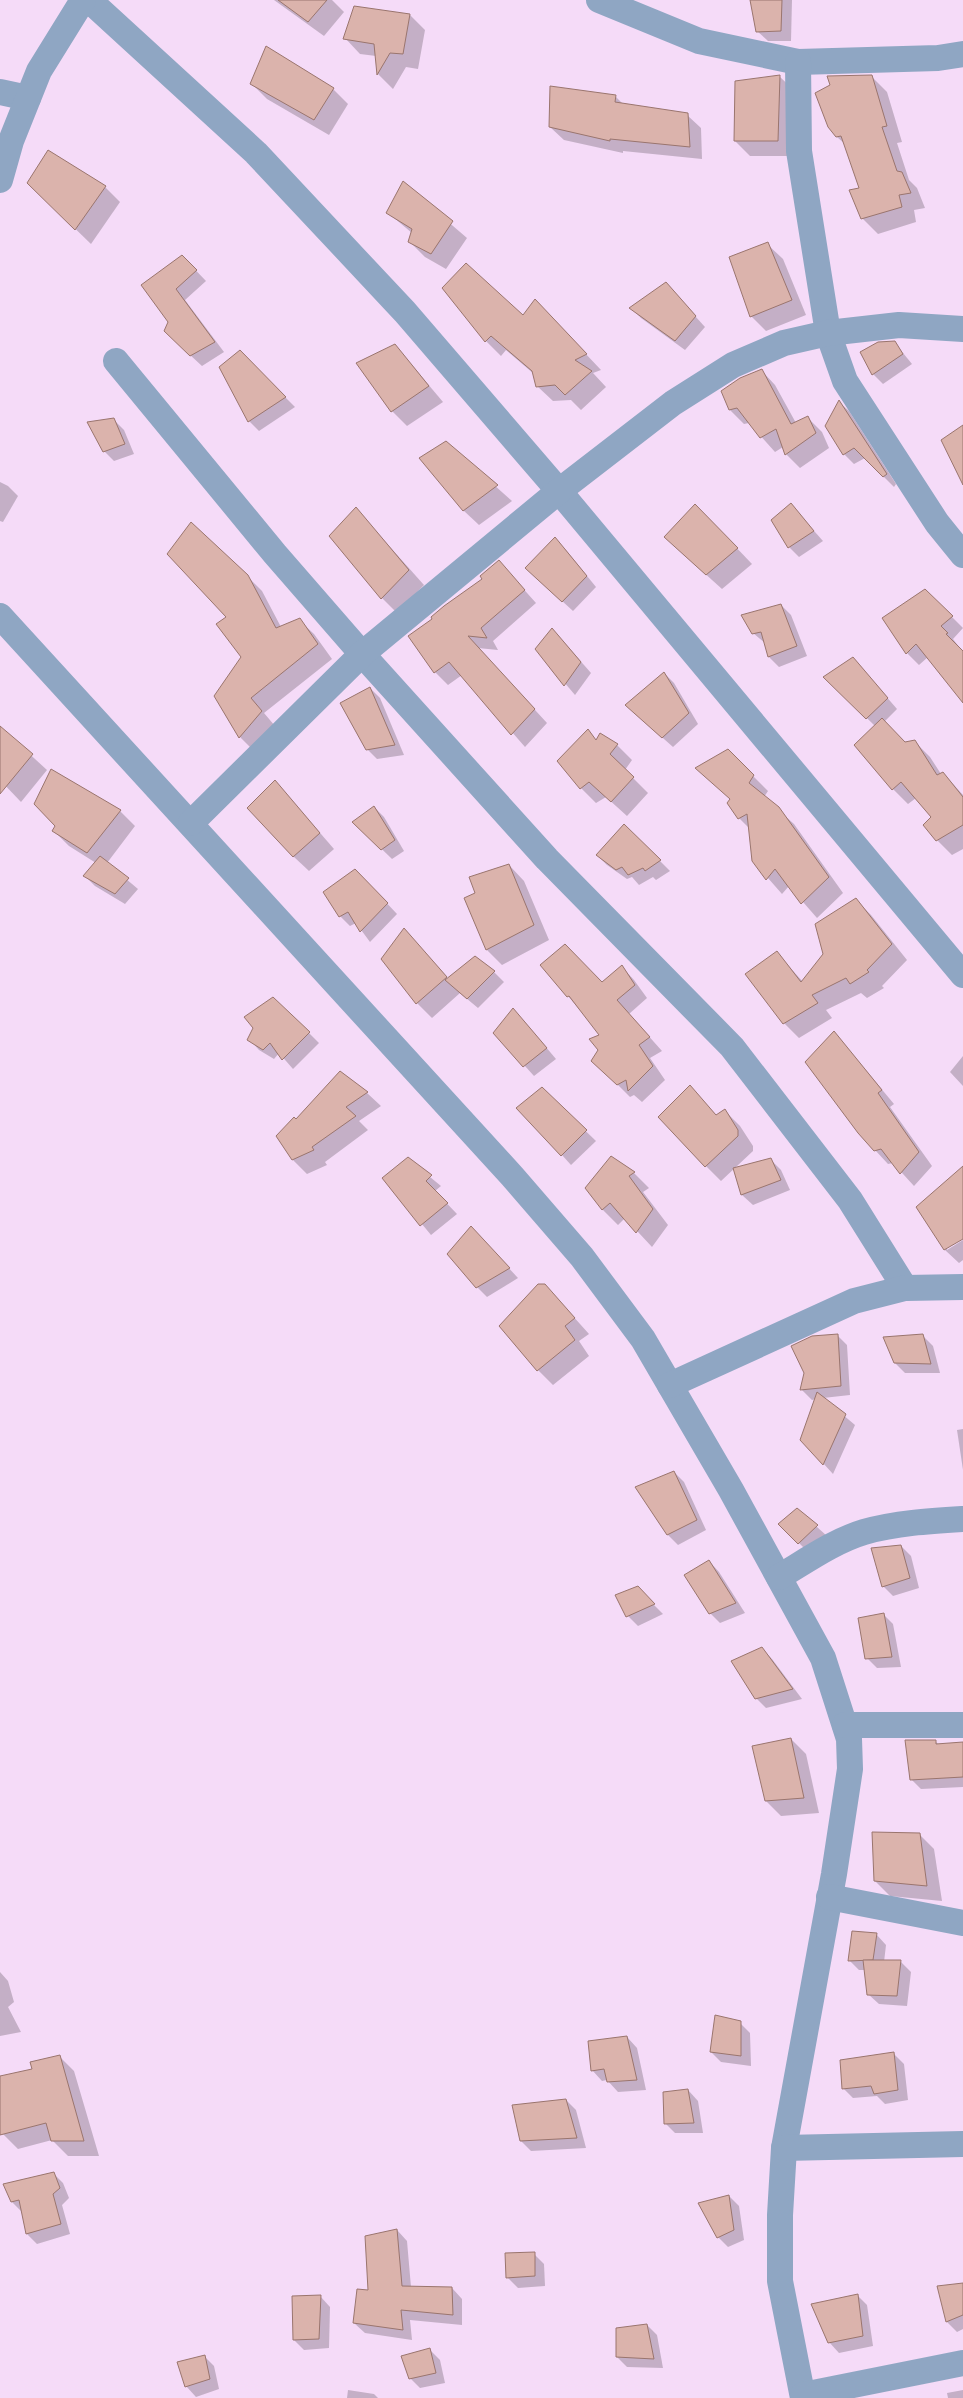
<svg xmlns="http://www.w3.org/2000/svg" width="963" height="2398" viewBox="0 0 963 2398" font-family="'Varela Round',sans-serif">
	<rect width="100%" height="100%" fill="#f5dbf8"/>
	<!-- shadow -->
	<g fill="#0003">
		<path d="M274,0H332L344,12L324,36Z"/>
		<path d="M752,0H792L791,41H768L757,31Z"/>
		<path d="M410,15L425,30L418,69L406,67L393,89L378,74L376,56L360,54L345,38Z"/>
		<path d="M779,76L795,91L793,156H750L735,141Z"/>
		<path d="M871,76L887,92L902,142L897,143L909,180L917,188L925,208L914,210L916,222L878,234L862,218L861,189L846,145L837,137Z"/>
		<path d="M252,84L333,89L348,104L329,135L267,99Z"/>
		<path d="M615,96L624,105L687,115L701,128L702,159L623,151V153L564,140L550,127Z"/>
		<path d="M48,152L105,187L120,202L91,244L28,183Z"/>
		<path d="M403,183L467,238L446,269L425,257L409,241L412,233L387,212Z"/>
		<path d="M767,244L783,259L806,315L766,331L751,316Z"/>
		<path d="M182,256L206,281L185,300L224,352L202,366L175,341L169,322Z"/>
		<path d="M666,284L705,327L685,350L641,318L631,308Z"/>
		<path d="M444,288L523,316H550L601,370L593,373L606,387L581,410L571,400L553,401L537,386L534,374L506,350L501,356L486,341Z"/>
		<path d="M894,342L912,364L883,384L873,374Z"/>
		<path d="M395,345L443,402L407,426L392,411Z"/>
		<path d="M240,352L295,407L259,431L249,421L221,367Z"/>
		<path d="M761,370L775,385L796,423L808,418L822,432L829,448L800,468L786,454L783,447L775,452L749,423L744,424L730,410Z"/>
		<path d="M839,402L849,411L896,484L894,487L865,458L854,464L844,454Z"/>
		<path d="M114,420L124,430L134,454L114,461L104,451Z"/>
		<path d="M446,442L512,501L479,525L463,510Z"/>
		<path d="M0,482L8,486L18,496L3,522L0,521Z"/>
		<path d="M791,505L823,541L799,557L789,547L772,520Z"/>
		<path d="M356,509L424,585L397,613L382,598Z"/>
		<path d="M710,520L752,564L722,589L681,552Z"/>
		<path d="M565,549L596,587L573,611L537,578Z"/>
		<path d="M511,575L536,603L493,641L498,650L478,648L547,723L525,747L462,675L448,685L435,672L410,636L434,619Z"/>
		<path d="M247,576L262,591L281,627L299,620L314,634L332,659L264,713L275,726L254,751L240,737L216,696L242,657Z"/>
		<path d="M925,590L963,628L953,639L963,652V701L928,657L919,665L907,653Z"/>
		<path d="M781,605L791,615L807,656L779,667L769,657L765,643L753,633Z"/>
		<path d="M562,640L591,673L575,695L536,649Z"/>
		<path d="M853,658L897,709L884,722L905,743L914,741L930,757L941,774L943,773L963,795V849L952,855L937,840L933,817L916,798L908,804L893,789L875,726L825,677Z"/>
		<path d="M664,673L674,683L698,724L673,747L637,715Z"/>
		<path d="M370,688L380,698L404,755L377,759L367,749Z"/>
		<path d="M0,727L47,770L21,802L0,780Z"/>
		<path d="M588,731L597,741L617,745L632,760L625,770L648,793L627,816L606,797L596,803L581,788Z"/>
		<path d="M728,751L768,791L764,797L794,824L843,893L817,918L789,886L782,894L753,861L750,829L739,818L731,800Z"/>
		<path d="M275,781L334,849L309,871L293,856Z"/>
		<path d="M374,807L384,817L404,851L392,859L354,822Z"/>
		<path d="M120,811L135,826L107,863L138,889L125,904L95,886L85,876L96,863L69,846L54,831Z"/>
		<path d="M624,825L670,871L656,880L653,877L639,885L632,877L627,879L607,865L597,855Z"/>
		<path d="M509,865L524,881L549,940L502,965L487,950L466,898L477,893Z"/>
		<path d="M365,880L397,914L370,942L356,923L350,926L340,916Z"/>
		<path d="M856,900L871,915L907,960L882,986L884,988L867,998L861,993L826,1010L832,1018L799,1038L784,1023L777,953L803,982L824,954Z"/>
		<path d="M404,930L448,979L494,972L504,982L478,1008L460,993L432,1018L417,1003Z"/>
		<path d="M622,967L634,980L647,998L629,1014L662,1051L650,1058L665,1080L642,1102L634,1095L630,1097L606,1073L600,1049L601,1035L568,996L602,983Z"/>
		<path d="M523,1020L556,1059L534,1076L495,1033Z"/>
		<path d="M834,1032L894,1104L890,1107L932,1166L914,1186L893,1163L888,1164L875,1150Z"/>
		<path d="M309,1033L319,1043L293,1069L279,1053L274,1059L259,1050L249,1039Z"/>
		<path d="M963,1056V1086L950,1072Z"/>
		<path d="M340,1073L367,1093L381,1106L359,1121L368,1130L325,1162L327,1165L307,1174L293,1160L296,1121Z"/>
		<path d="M690,1087L717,1116L724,1110L740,1126L753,1146V1151L721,1181L706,1166Z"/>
		<path d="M542,1089L596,1141L571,1165L562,1155Z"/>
		<path d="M612,1158L634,1173L649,1188L643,1192L668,1225L652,1247L625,1218L618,1225L603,1210L587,1188Z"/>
		<path d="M408,1159L441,1186L435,1191L457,1214L431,1235L384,1178Z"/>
		<path d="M771,1160L781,1170L790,1190L753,1205L742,1195L734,1169Z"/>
		<path d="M963,1167V1237L947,1247V1250L963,1240V1260L959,1263L945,1250L918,1207Z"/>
		<path d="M481,1238L518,1278L487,1297L477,1287Z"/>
		<path d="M545,1285L589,1334L579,1341L589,1356L553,1385L538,1370Z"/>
		<path d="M837,1335L847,1345L850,1395L823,1398L855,1425L833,1474L802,1440L816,1399L812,1400L802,1390Z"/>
		<path d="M923,1336L933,1346L940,1373H905L895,1363Z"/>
		<path d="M963,1429V1470L957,1430Z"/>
		<path d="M674,1472L684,1482L706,1530L678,1545L668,1535Z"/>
		<path d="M797,1509L827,1536L809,1553L780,1524Z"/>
		<path d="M901,1546L911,1556L919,1588L893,1596L883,1586Z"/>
		<path d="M709,1561L719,1572L745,1613L720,1623L710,1613Z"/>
		<path d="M637,1588L663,1614L638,1626L628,1616Z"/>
		<path d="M883,1614L893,1624L901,1667L877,1668L867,1658Z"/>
		<path d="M762,1649L772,1659L802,1699L766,1708L756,1698Z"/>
		<path d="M791,1739L806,1754L819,1813L781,1816L766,1801Z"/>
		<path d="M935,1741L939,1745L963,1743V1787L921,1789L911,1779Z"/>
		<path d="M919,1834L934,1849L942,1901L890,1896L875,1881Z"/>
		<path d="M876,1934L886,1945L884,1962H901L911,1972L907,2006L879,2004L868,1994L865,1970H859L849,1960Z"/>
		<path d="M0,1972L8,1981L14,2002L8,2007L21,2032L0,2036Z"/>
		<path d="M740,2023L750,2033L751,2066L721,2062L711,2052Z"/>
		<path d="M627,2037L637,2048L646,2090L618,2092L607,2080L602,2081L592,2070Z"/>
		<path d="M894,2054L904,2064L908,2100L885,2104L877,2096L853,2098L843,2088Z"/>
		<path d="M59,2056L74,2071L99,2156H68L52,2140L18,2149L3,2134L0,2123V2077L34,2070Z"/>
		<path d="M688,2090L698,2101L703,2133H675L665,2123Z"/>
		<path d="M566,2100L576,2110L586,2148L531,2151L521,2141Z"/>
		<path d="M53,2173L63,2183L69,2198L62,2205L70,2234L37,2244L27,2234L22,2212L12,2202Z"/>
		<path d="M729,2196L739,2206L744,2240L728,2247L718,2237Z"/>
		<path d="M397,2230L407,2241L411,2287L452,2288L462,2299V2325L410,2320L412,2340L365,2333L354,2323Z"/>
		<path d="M534,2254L544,2264L545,2286L518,2288L508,2278Z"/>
		<path d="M963,2284V2329L957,2332L947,2322L939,2287Z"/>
		<path d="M857,2295L867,2305L873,2346L839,2353L829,2342Z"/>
		<path d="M320,2296L330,2307L329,2348L304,2350L294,2340Z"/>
		<path d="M647,2325L657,2335L663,2368L627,2367L617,2357Z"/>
		<path d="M430,2350L440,2360L445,2383L420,2388L410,2378Z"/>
		<path d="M204,2356L214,2366L219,2389L196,2397L186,2386Z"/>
		<path d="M348,2390L374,2394L378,2398H347Z"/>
		<path d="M963,2390V2398H948L947,2393Z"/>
	</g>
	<!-- building -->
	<g fill="#dbb3ac" stroke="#9a756e">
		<path d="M278,0H327L308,22Z"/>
		<path d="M750,0H782L781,31L756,32Z"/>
		<path d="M354,6L410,14L403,54L390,53L377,75L374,44L343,39Z"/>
		<path d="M266,46L334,88L314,120L250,84Z"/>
		<path d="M780,75L778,141H734L735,81Z"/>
		<path d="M872,75L887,126L882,127L897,171L902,172L911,193L899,195L902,207L861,219L849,190L859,188L841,136L836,137L828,127L815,93L830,85L827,76Z"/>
		<path d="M550,86L616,95L615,102L688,113L690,147L610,139V141L549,127Z"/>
		<path d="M48,150L106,186L75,230L27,183Z"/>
		<path d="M403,181L453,221L431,254L408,242L412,229L386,213Z"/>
		<path d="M768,242L792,300L750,317L729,257Z"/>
		<path d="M182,255L197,270L176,289L215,342L190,356L164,331L168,322L141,285Z"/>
		<path d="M466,263L523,315L535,299L587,354L575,360L592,371L565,395L555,385L536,387L532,371L491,336L485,342L442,288Z"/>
		<path d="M666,282L696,316L675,341L629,308Z"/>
		<path d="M895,341L903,354L872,375L860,352L878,342Z"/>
		<path d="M395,344L429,386L391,412L356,363Z"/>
		<path d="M240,350L286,397L248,422L219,367Z"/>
		<path d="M762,369L791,424L808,416L816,433L785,455L776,429L760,438L737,408L729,410L721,391L740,378Z"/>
		<path d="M839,400L887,474L883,477L854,448L843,455L825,426Z"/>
		<path d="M114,418L125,444L103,452L87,422Z"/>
		<path d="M963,425V485L941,440Z"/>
		<path d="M446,441L498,485L463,511L419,458Z"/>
		<path d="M791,503L814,531L788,548L771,520Z"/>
		<path d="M695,504L738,548L706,575L664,537Z"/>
		<path d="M356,507L409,570L381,599L329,536Z"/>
		<path d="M191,522L248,575L276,628L300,618L318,644L251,698L262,711L239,738L214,696L241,657L216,624L226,617L167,554Z"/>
		<path d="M555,537L587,576L562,602L525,568Z"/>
		<path d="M499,560L525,590L481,628L487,638L468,636L535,709L511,735L449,662L434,673L408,636L432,619L431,617L444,606L482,579L480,576Z"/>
		<path d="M925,589L953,616L941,626L948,633L946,634L963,651V703L916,644L906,654L882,618Z"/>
		<path d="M781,604L797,646L768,657L761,632L752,634L741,615Z"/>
		<path d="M552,628L581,662L564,686L535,649Z"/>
		<path d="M853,657L888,698L866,719L823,677Z"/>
		<path d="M664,672L689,713L662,738L625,705Z"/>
		<path d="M370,687L395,745L366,750L340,703Z"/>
		<path d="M882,718L905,742L915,740L937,775L943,772L963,797V825L936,841L923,825L931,817L901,782L892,790L854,745Z"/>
		<path d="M0,726L33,754L0,794Z"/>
		<path d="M588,729L596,740L600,733L618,744L610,754L634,777L611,802L589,782L580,789L557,761Z"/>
		<path d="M728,749L754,775L749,783L779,807L829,877L801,904L775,869L766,880L752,861L747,814L738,819L727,803L730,799L695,768Z"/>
		<path d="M51,769L121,810L87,853L52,831L55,826L34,804Z"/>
		<path d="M275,780L320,833L293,857L247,808Z"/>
		<path d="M374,806L395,840L381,850L352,822Z"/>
		<path d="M624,824L661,860L645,871L643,868L628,875L622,867L616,870L596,855Z"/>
		<path d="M100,856L129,878L115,894L83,876Z"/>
		<path d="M509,864L534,925L486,950L464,898L475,893L469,877Z"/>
		<path d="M355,869L388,903L360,932L348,912L339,917L323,892Z"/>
		<path d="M856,898L892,944L867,970L869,972L850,984L846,978L812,995L818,1003L783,1024L745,974L777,951L801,982L823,954L815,924Z"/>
		<path d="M404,928L447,977L416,1004L381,959Z"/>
		<path d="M565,944L602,982L622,965L635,985L617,1000L650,1037L639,1045L653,1066L628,1091L626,1080L617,1085L591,1061L598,1050L589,1039L599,1035L569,996L567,997L540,965Z"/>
		<path d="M475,956L495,971L467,999L445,980Z"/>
		<path d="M273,997L310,1032L282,1060L270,1043L263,1050L247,1040L253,1028L244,1017Z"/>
		<path d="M513,1008L547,1048L523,1067L493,1033Z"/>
		<path d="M834,1031L882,1090L878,1093L919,1152L900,1174L881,1149L874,1151L858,1133L805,1062Z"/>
		<path d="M340,1071L368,1092L346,1107L356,1116L312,1147L314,1150L292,1160L276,1136L294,1117L296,1119Z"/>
		<path d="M690,1085L716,1115L725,1109L738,1130V1136L705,1167L658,1117Z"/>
		<path d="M542,1087L587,1130L561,1156L516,1108Z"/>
		<path d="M611,1156L635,1172L629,1176L653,1209L636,1233L610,1203L602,1210L585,1188Z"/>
		<path d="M408,1157L432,1175L426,1181L448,1203L420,1226L382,1178Z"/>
		<path d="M771,1158L781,1180L741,1195L733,1168Z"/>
		<path d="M963,1166V1239L944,1250L916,1207Z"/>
		<path d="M471,1226L510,1268L476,1288L447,1254Z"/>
		<path d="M538,1284H545L575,1318L565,1326L575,1340L537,1371L499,1326Z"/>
		<path d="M838,1334L841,1386L800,1390L804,1373L791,1346L812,1336Z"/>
		<path d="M923,1334L931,1364L894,1363L883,1337Z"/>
		<path d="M817,1392L846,1414L823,1465L800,1440Z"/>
		<path d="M674,1471L697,1520L667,1535L635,1487Z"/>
		<path d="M797,1508L818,1525L798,1544L778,1524Z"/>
		<path d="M901,1545L910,1578L882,1587L871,1548Z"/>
		<path d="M709,1560L736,1603L709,1614L684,1575Z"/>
		<path d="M638,1586L655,1604L626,1617L615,1595Z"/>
		<path d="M884,1613L892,1657L865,1659L858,1618Z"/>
		<path d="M762,1647L793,1689L755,1699L731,1661Z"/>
		<path d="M791,1738L804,1798L765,1801L752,1746Z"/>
		<path d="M905,1740H936V1744L963,1742V1777L910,1780Z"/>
		<path d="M872,1832L920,1833L927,1886L874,1881Z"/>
		<path d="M852,1931L877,1933L873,1960L848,1961Z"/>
		<path d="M863,1960H901L897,1996L867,1995Z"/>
		<path d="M715,2015L741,2021V2056L710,2052Z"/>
		<path d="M627,2036L637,2080L607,2082L604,2069L591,2071L588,2041Z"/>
		<path d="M894,2052L898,2090L874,2094L871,2086L842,2089L840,2060Z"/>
		<path d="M60,2055L84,2141H51L46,2123L0,2135V2076L32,2069L30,2062Z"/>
		<path d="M688,2089L694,2123L664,2124L663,2092Z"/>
		<path d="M566,2099L577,2138L520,2141L512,2105Z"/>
		<path d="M54,2172L60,2188L53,2194L61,2224L26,2234L19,2200L11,2202L3,2184Z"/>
		<path d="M729,2195L734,2230L717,2238L698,2203Z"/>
		<path d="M397,2229L402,2286L452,2287L453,2315L401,2310L403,2330L353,2323L357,2289L368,2290L365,2236Z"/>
		<path d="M535,2252V2276L506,2278L505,2253Z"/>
		<path d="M963,2283V2315L946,2322L937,2286Z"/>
		<path d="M858,2294L863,2336L828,2343L811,2304Z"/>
		<path d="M321,2295L319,2339L293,2340L292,2296Z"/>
		<path d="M647,2324L654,2359L616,2357V2328Z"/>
		<path d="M430,2348L436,2373L409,2379L401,2356Z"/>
		<path d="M205,2355L210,2379L185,2387L177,2362Z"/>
	</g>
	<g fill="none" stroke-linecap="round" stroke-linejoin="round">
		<!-- street -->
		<g stroke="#8fa6c3" stroke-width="26">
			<path d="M89,0L256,153L405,312L559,491L963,975"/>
			<path d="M599,0L699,41L798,62L938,58L963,54"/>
			<path d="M798,62L799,151L828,333L845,381L937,523L963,555"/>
			<path d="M0,92L28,98"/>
			<path d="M0,180L11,141L39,71L83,0"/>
			<path d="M116,361L275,554L362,654L547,859L732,1047L850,1200L905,1288"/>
			<path d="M0,616L512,1176L582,1257L643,1339L731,1490L823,1658L849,1739L850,1769L834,1874L784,2148L780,2215V2281L803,2398"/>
			<path d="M191,823L362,654L559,491L673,403L733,365L784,343L828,333L899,325L963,329"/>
			<path d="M670,1385L854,1301L905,1288L963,1287"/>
			<path d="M779,1577C806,1561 834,1541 864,1532C896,1523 930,1521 963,1519"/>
			<path d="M845,1725H963"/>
			<path d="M829,1897L963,1923"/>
			<path d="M784,2148L963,2144"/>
			<path d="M803,2395L963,2363"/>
		</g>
	</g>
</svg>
